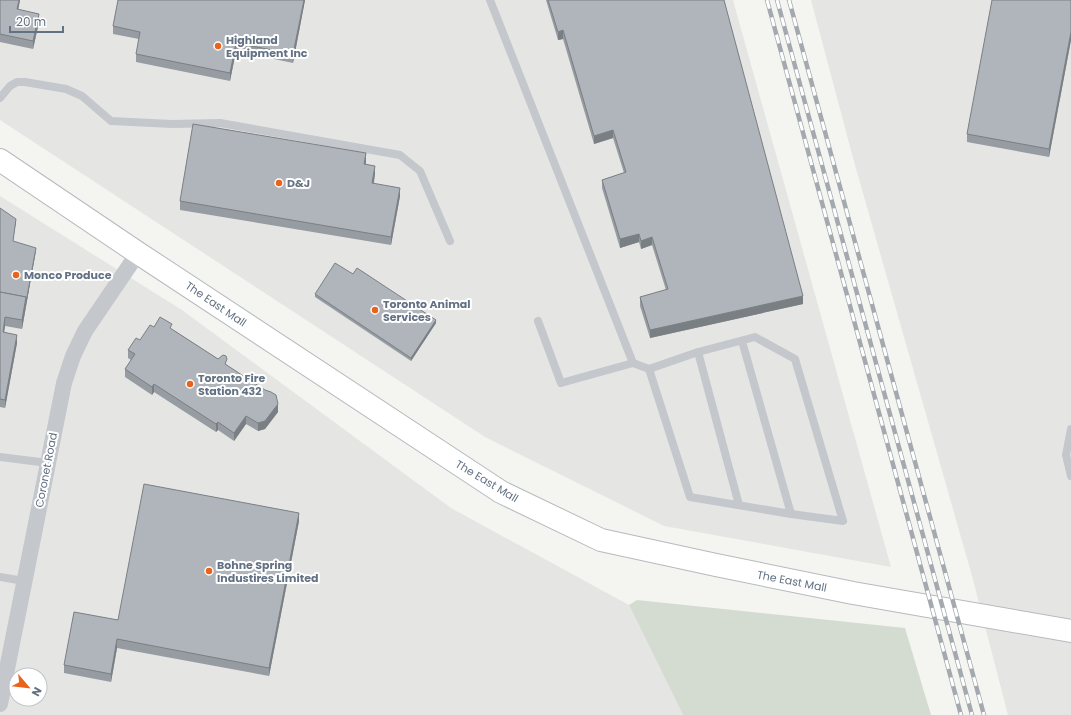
<svg xmlns="http://www.w3.org/2000/svg" width="1071" height="715" viewBox="0 0 1071 715" font-family="Poppins,sans-serif">
	<rect width="100%" height="100%" fill="#f4f5f0"/>
	<!-- built -->
	<g fill="#e5e6e4" fill-rule="evenodd">
		<path d="M0,0H733L891,567L664,526L485,437L0,120Z"/>
		<path d="M811,0H1071V715H1008L972,576L853,158Z"/>
		<path d="M0,196L182,310L451,508L629,605L683,715H0ZM16,675H40V699H16Z"/>
	</g>
	<!-- green -->
	<path fill="#d4dcd1" d="M637,600L905,628L931,715H683L629,605Z"/>
	<g fill="none" stroke-linecap="round" stroke-linejoin="round">
		<!-- secondary casing -->
		<g stroke="#b6babf" stroke-width="24">
			<path id="secondary" d="M0,160L138,253L501,492L601,540L716,565L853,593L1071,631"/>
		</g>
		<!-- lane -->
		<g stroke="#c4c7cb" stroke-width="8">
			<path d="M490,0L633,363L649,369L698,352L755,337L795,359L843,521L791,514L690,497L649,369"/>
			<path d="M0,98L10,86L17,82H25L66,89L82,96L111,121L172,124L220,123L400,155L420,171L450,241"/>
			<path d="M538,321L561,383L633,363"/>
			<path d="M742,341L791,514"/>
			<path d="M698,352L739,505"/>
			<path d="M1071,429L1066,455L1071,476"/>
			<path d="M0,457L48,463"/>
			<path d="M0,577L24,581"/>
		</g>
		<!-- street -->
		<path stroke="#c4c7cb" stroke-width="16" d="M0,704L64,383L73,356L85,331L138,253"/>
		<!-- secondary -->
		<use href="#secondary" stroke="#fff" stroke-width="22"/>
		<!-- rail casing -->
		<g stroke="#a4a9af" stroke-width="4.5">
			<g id="rail">
				<path d="M767,0L961,715"/>
				<path d="M777,0L972,715"/>
				<path d="M789,0L984,715"/>
			</g>
		</g>
		<!-- rail -->
		<use href="#rail" stroke="#fff" stroke-width="3" stroke-dasharray="9" stroke-linecap="butt"/>
	</g>
	<!-- wall -->
	<g fill="#969ca1">
		<path d="M0,0H20L18,9L39,22L33,49L0,42Z"/>
		<path d="M118,0H305L293,63L236,51L230,81L136,62V54L139,39L113,34V26Z"/>
		<path d="M546,0H724L803,304L650,338L640,306V297L666,290L652,245L641,249L639,242L620,248L602,188V180L624,173L613,138L594,144L563,39L558,40Z"/>
		<path d="M1071,0V40L1049,157L967,142V134Z"/>
		<path d="M366,161V165L375,174L374,183L400,196L391,245L180,210V201Z"/>
		<path d="M0,208L16,222L13,241L36,250L22,329L5,326L4,332L17,343L5,408L0,407Z"/>
		<path d="M353,274L436,323L411,361L315,297V294Z"/>
		<path d="M172,329L227,365L278,412L265,429L258,431L246,424L234,441L218,430L216,432L154,392L152,395L125,377V369L131,360L128,358V350L140,340Z"/>
		<path d="M299,521L269,676L117,648L111,682L64,673V665L118,620Z"/>
	</g>
	<!-- shaded-wall -->
	<g fill="#7a7f83">
		<path d="M19,0H20L17,17V9Z"/>
		<path d="M304,0H305L293,63V54Z"/>
		<path d="M39,14V22L33,49V41Z"/>
		<path d="M563,30V39L558,40V32Z"/>
		<path d="M1071,32V40L1049,157V149Z"/>
		<path d="M236,43V51L230,81V73Z"/>
		<path d="M613,130V138L594,144V136Z"/>
		<path d="M366,153V161L364,173V164Z"/>
		<path d="M375,166V174L372,191V183Z"/>
		<path d="M400,188V196L391,245V237Z"/>
		<path d="M639,234V242L620,248V239Z"/>
		<path d="M652,237V245L641,249V241Z"/>
		<path d="M36,248V250L22,329V320Z"/>
		<path d="M803,296V304L650,338V330Z"/>
		<path d="M5,317V326L3,340V332Z"/>
		<path d="M436,320V323L411,361V358Z"/>
		<path d="M17,335V343L5,408V400Z"/>
		<path d="M154,384V392L152,395V387Z"/>
		<path d="M278,404V412L265,429L258,431V423Z"/>
		<path d="M246,416V424L234,441V433Z"/>
		<path d="M218,422V430L216,432V424Z"/>
		<path d="M299,513V521L269,676V668Z"/>
		<path d="M117,639V648L111,682V674Z"/>
	</g>
	<!-- building -->
	<g fill="#afb5bb" stroke="#7a7f83">
		<path d="M0,0H19L17,9L39,14L33,41L0,34Z"/>
		<path d="M118,0H304L293,54L236,43L230,73L136,54L140,32L113,26Z"/>
		<path d="M548,0H724L803,296L650,330L640,297L668,289L652,237L641,241L639,234L620,239L602,180L626,172L613,130L594,136L563,30L558,32Z"/>
		<path d="M992,0H1071V32L1049,149L967,134Z"/>
		<path d="M193,124L366,153L364,164L375,166L372,183L400,188L391,237L180,201Z"/>
		<path d="M0,208L16,219L13,241L36,248L26,302V297L0,292Z"/>
		<path d="M335,263L353,274L357,268L436,320L411,358L315,294Z"/>
		<path d="M0,292L26,297L22,320L5,317L3,332L17,335L5,400L0,399Z"/>
		<path d="M160,317L172,324L170,328L218,359L223,355L226,356L227,359L225,364L265,390L271,392L276,395L278,404L265,421L258,423L246,416L234,433L218,422L216,424L154,384L152,387L125,369L135,354L128,350L136,338L140,340L150,325L154,327Z"/>
		<path d="M144,484L299,513L269,668L117,639L111,674L64,665L74,612L118,620Z"/>
	</g>
	<!-- markers -->
	<g fill="#e9631c" stroke="#fff" stroke-width="1.5">
		<circle cx="218" cy="46" r="4"/>
		<circle cx="279" cy="183" r="4"/>
		<circle cx="16" cy="275" r="4"/>
		<circle cx="375" cy="310" r="4"/>
		<circle cx="190" cy="384" r="4"/>
		<circle cx="209" cy="571" r="4"/>
	</g>
	<g text-anchor="middle" stroke-width="4" stroke-linejoin="round" paint-order="stroke">
		<!-- poi labels -->
		<g font-size="11" font-weight="bold" fill="#627183" stroke="#fff" text-anchor="start">
			<text x="226" y="44">Highland<tspan x="226" dy="13">Equipment Inc</tspan></text>
			<text x="287" y="187">D&amp;J</text>
			<text x="24" y="279">Monco Produce</text>
			<text x="383" y="308">Toronto Animal<tspan x="383" dy="13">Services</tspan></text>
			<text x="198" y="382">Toronto Fire<tspan x="198" dy="13">Station 432</tspan></text>
			<text x="217" y="569">Bohne Spring<tspan x="217" dy="13">Industires Limited</tspan></text>
		</g>
		<!-- street labels -->
		<g font-size="11" fill="#627183" stroke="#fff">
			<text transform="translate(216 304) rotate(34)" y="4">The East Mall</text>
			<text transform="translate(46 470) rotate(-79)" y="4">Coronet Road</text>
			<text transform="translate(487 481) rotate(31)" y="4">The East Mall</text>
			<text transform="translate(792 581) rotate(11)" y="4">The East Mall</text>
		</g>
	</g>
	<!-- north arrow -->
	<g transform="translate(28 687) rotate(118)"><circle r="19" fill="#ffffff" stroke="#c0c6cd"/>
	<path d="M0-3L7 15L0 10L-7 15Z" fill="#e9631c"/>
	<text y="-6" font-size="11" font-weight="bold" text-anchor="middle" fill="#627183">N</text>
	</g>
	<!-- scale -->
	<path d="M10 26v6h53v-6" fill="none" stroke="#627183" stroke-width="2"/>
	<text x="16" y="26" font-size="12" fill="#627183" stroke="#ffffff" stroke-width="3" paint-order="stroke">20 m</text>
</svg>
